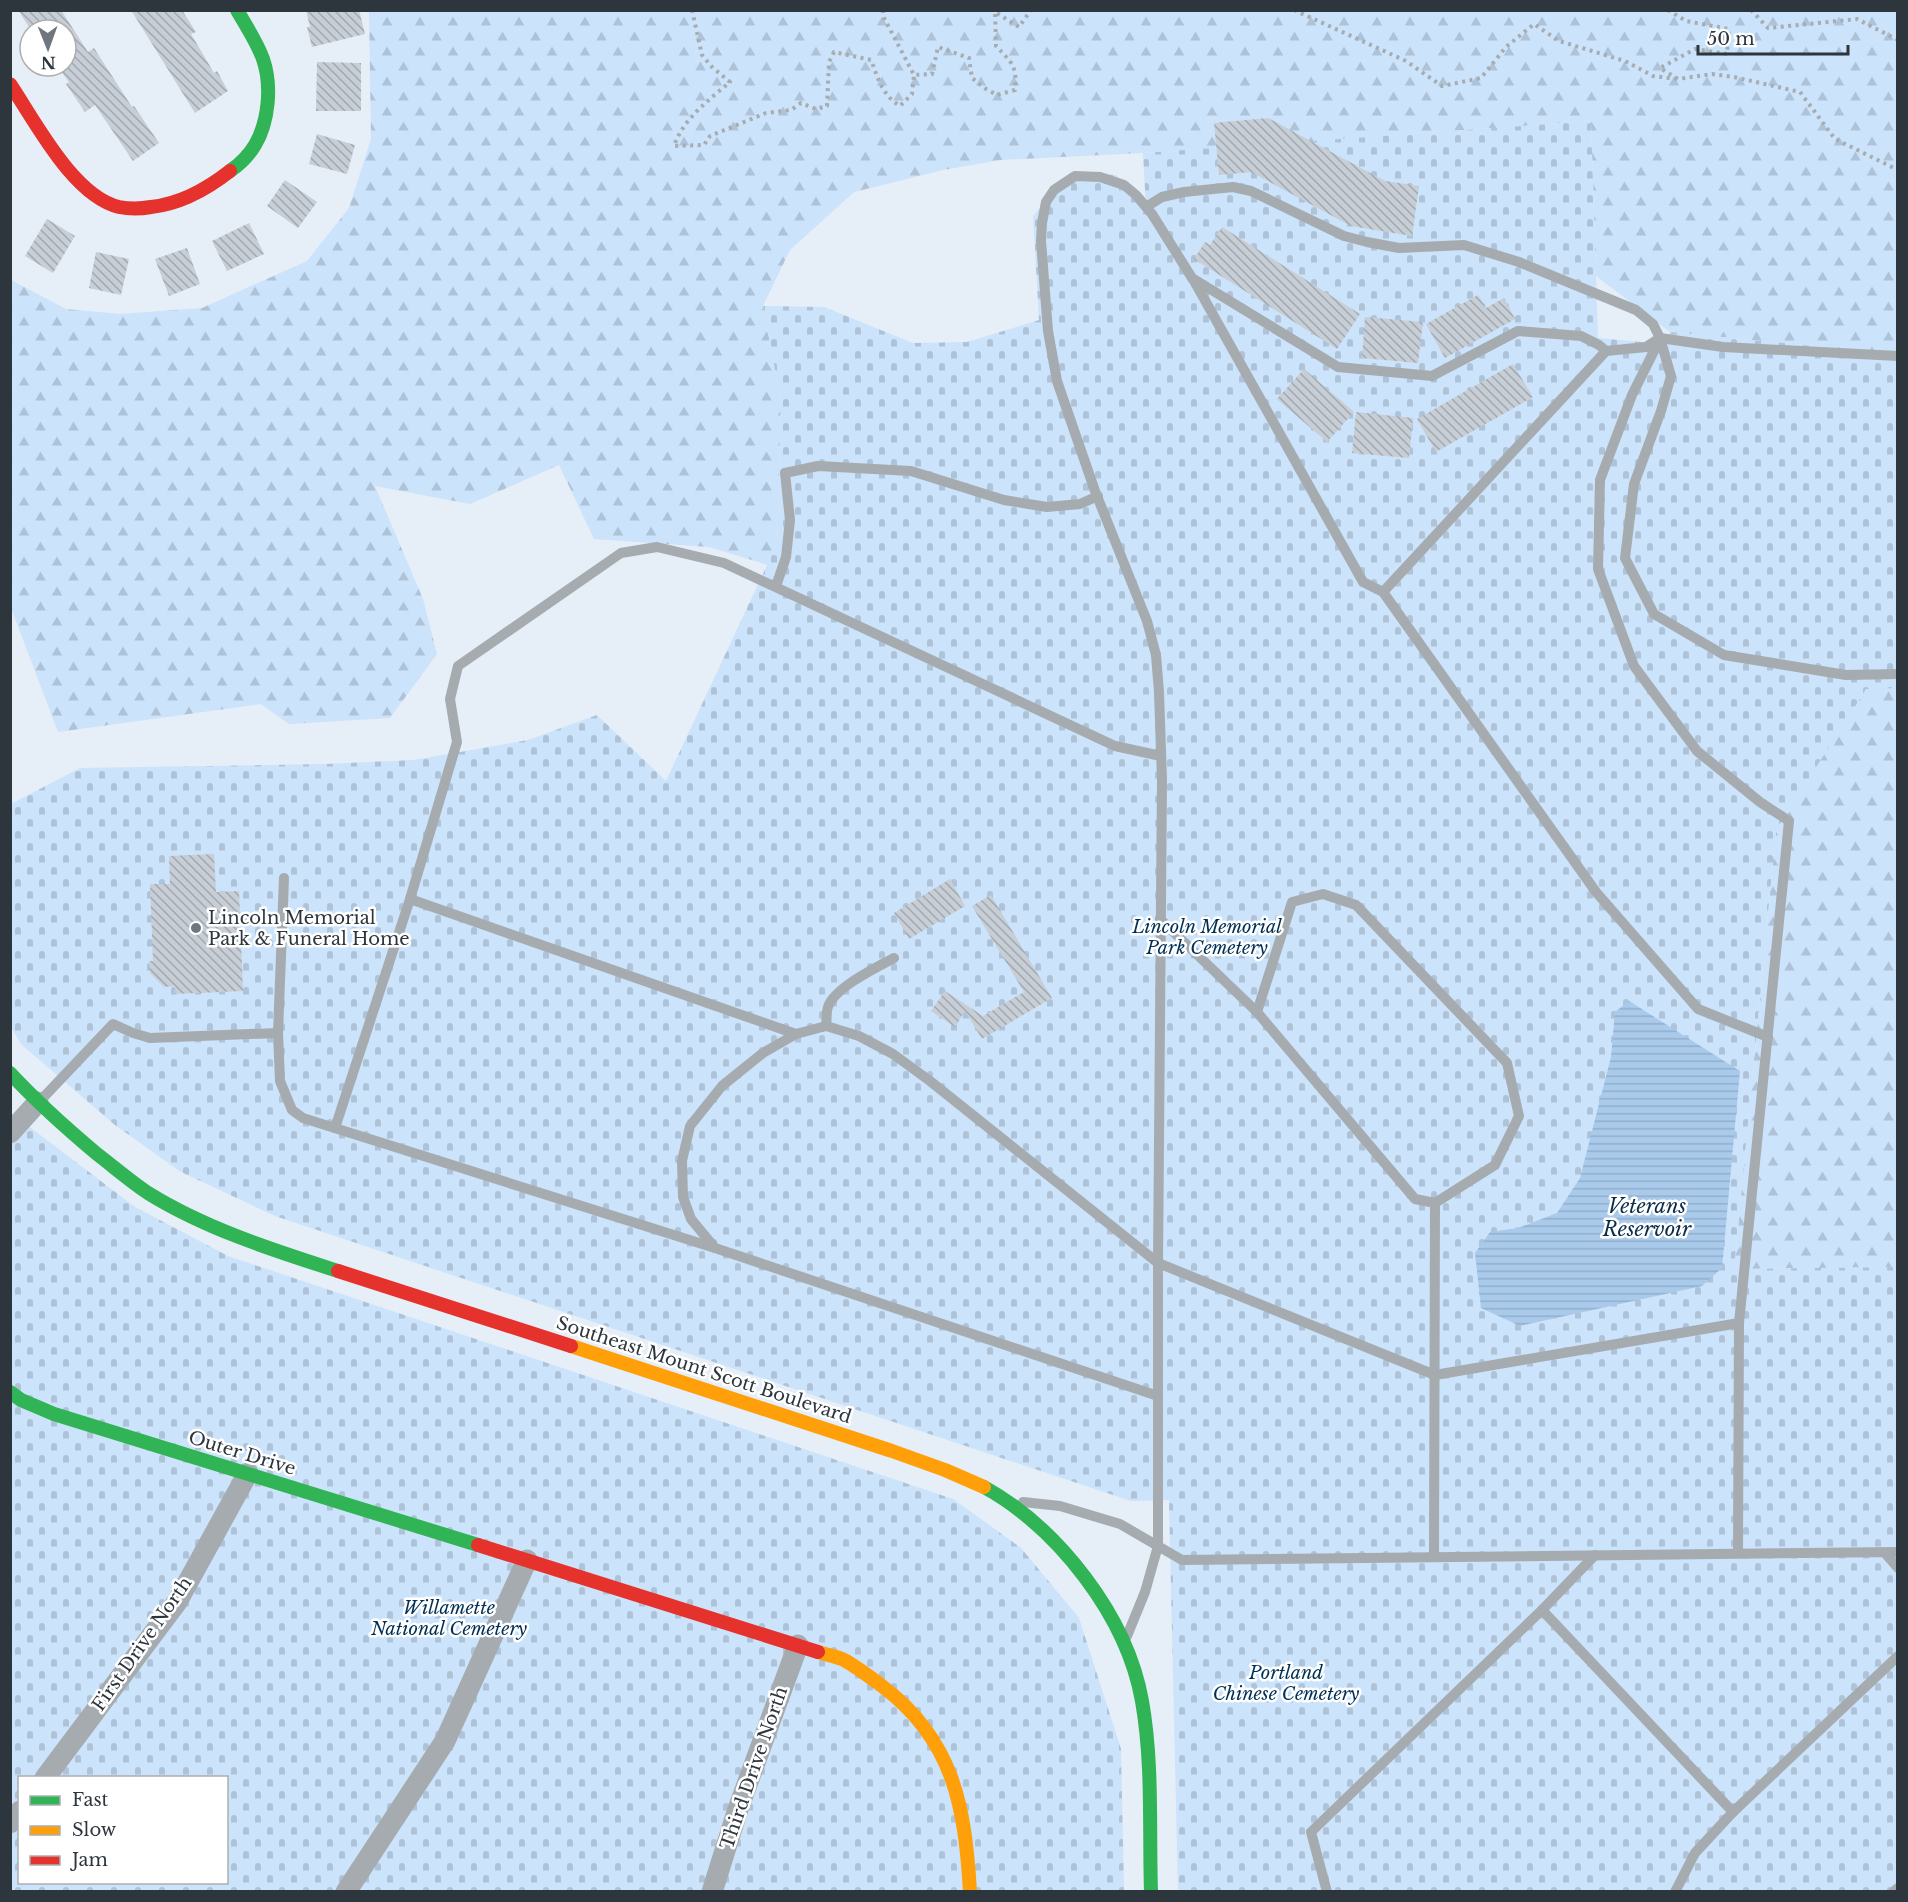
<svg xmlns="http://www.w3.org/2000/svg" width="1908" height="1902" viewBox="0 0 1908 1902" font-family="'Libre Baskerville',serif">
	<defs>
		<pattern id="forest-firs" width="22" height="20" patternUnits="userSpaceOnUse" patternTransform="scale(1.5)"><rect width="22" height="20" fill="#cbe3fb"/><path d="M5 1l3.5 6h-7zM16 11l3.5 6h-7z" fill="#afc3d8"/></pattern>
		<pattern id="cemetery-stones" width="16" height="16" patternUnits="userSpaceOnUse" patternTransform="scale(1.5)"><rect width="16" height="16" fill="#cbe3fb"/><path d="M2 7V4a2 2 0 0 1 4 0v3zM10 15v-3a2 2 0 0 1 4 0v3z" fill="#afc3d8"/></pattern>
		<pattern id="water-rules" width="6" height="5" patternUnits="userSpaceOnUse" patternTransform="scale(1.5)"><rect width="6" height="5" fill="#a9caeb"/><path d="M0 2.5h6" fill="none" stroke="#92aeca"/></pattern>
		<pattern id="building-back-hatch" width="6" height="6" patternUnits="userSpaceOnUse" patternTransform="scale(1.5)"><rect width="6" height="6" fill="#c7ced6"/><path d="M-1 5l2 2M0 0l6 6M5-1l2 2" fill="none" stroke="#a2a8af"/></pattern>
	</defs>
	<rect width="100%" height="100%" fill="#e6eef7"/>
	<!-- forest -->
	<g fill="url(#forest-firs)">
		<path d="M369,11H1897V354L1670,332L1596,276L1591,121L1143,153L1000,160L943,170L854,192L790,250L763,306L781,401L777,544L768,565L709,547L594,539L559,465L470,504L375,486L423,599L437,654L390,718L289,724L261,704L58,732L11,608V280L66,309L120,314L202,308L307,261L349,208L371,139Z"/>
		<path d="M1866,688H1897V1267L1734,1269L1776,830Z"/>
	</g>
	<!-- cemetery -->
	<g fill="url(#cemetery-stones)" fill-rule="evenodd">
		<path d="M1591,121L1598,338L1664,344L1670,332L1897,354V688L1866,689L1776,830L1734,1269L1897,1267V1891H1178L1169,1500L1131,1501L275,1216L181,1172L115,1125L21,1044L11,1027V804L80,768L326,764L414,760L528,740L597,715L666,781L777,544L781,401L763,306L824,307L913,343L967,342L1039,320L1033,216L1071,173L1116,175L1146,208L1143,153Z"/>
		<path d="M10,1112L135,1207L228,1256L953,1499L1021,1548L1079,1618L1121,1749L1124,1891H11ZM20,1778H226V1882H20Z"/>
	</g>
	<!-- water -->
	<path fill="url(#water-rules)" d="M1629,1001L1740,1071L1722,1268L1702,1286L1520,1326L1481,1308L1475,1253L1490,1232L1518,1228L1557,1213L1580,1178L1611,1057L1615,1012Z"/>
	<!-- building -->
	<g fill="url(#building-back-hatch)">
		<path d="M18,10H61L88,52L94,48L132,107L134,106L159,143L133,161L95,105L85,112L66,84L69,82L60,70L66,66V30H31Z"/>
		<path d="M131,10H182L196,32L191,34L214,73L217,71L228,91L195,113Z"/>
		<path d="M306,10H359L365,34L312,47L307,27H310Z"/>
		<path d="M317,62L361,63V111H316Z"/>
		<path d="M1268,118L1385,181L1419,186L1412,236L1351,226L1251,172L1219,175L1214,123Z"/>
		<path d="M317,134L355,145L347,174L309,164Z"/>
		<path d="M285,180L317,202L298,228L267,206Z"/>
		<path d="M47,219L75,236L53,273L25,256Z"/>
		<path d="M249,223L264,254L227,271L212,241Z"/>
		<path d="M1222,227L1360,314L1337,349L1194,259L1205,242L1210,245Z"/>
		<path d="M187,248L200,284L169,296L155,259Z"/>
		<path d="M96,252L129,259L121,295L89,288Z"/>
		<path d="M1478,295L1486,308L1504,298L1515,319L1445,358L1426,324Z"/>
		<path d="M1365,317L1423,322L1418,363L1362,358Z"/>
		<path d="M1513,364L1533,397L1436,452L1417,419Z"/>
		<path d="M1304,369L1354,412L1327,442L1277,399Z"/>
		<path d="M1356,412L1413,418L1409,458L1352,453Z"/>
		<path d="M214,854L216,892L239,891L243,991L175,994V986L164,987L150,973L149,961H153L150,884H170L169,856Z"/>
		<path d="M950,879L965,906L909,939L894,913Z"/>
		<path d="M991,895L1052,998L982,1039L965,1011L955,1027L931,1011L945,991L983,1016L1024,992L972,906Z"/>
	</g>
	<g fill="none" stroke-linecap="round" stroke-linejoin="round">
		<!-- path -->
		<g stroke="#a7acb0" stroke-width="4" stroke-dasharray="3 4.5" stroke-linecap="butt">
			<path d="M692,10L702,55L712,67L730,82C709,100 683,119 674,146L704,145L710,136L766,113L791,110L801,103L816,109L827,106L829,62L834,52L871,60C878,78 882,95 900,106L912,94L914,75"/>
			<path d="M883,10V16L914,75L932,74L938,47L969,58L972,78L986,89L997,95L1015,90C1017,65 1012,63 996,46L995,12L1019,27L1031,10"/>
			<path d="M1294,10L1406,61L1442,86L1481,78L1506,47L1534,24L1559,41L1625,61L1653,76L1678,79"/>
			<path d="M1668,10L1686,21L1729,29L1727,54L1695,49L1660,68L1678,79L1712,74L1734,77L1800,92L1835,139L1898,170"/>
			<path d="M1751,10L1768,28L1857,19L1898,40"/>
			<path d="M1897,1246L1898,1245"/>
		</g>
		<!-- lane -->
		<g stroke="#a6abb0" stroke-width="10">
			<path d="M1193,279L1363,582L1383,592L1606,351"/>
			<path d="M1660,338L1671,376L1661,411L1634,484L1625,558L1654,614L1724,655L1846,675L1898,674"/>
			<path d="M1660,338L1723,347L1898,356"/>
			<path d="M1660,339L1632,395L1600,480L1598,569L1634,666L1697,751L1760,802L1789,821L1739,1323L1738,1553"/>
			<path d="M776,586L786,557L790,520L785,473L818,466L911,471L1004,500L1047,507L1080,504L1098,496"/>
			<path d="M1383,592L1596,892L1698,1009L1768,1037"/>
			<path d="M410,899L796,1034"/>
			<path d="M1160,919L1257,1012L1415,1199L1435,1203L1434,1557"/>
			<path d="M1257,1012L1292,902L1323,894L1356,905L1507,1063L1519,1116L1495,1165L1435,1203"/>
			<path d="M826,1026C827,1021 826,1012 828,1007C834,988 877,967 894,958"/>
			<path d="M278,1033L284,878"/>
			<path d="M39,1102L113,1024L133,1033L150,1038L278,1033L280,1081L292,1110L303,1118L715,1248L1158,1396"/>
			<path d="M335,1128L410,899L457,742L450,699L458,666L621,553L657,547L724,563L1115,746L1161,756"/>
			<path d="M715,1248L691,1219L683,1197L682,1161L690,1126L722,1086L763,1053L796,1034L826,1026L859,1036L893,1054L930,1081L1158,1263L1435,1375L1739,1323"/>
			<path d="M1023,1502L1060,1506L1120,1524L1182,1560L1898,1552"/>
			<path d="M1885,1553L1898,1568"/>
			<path d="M1542,1610L1733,1812"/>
			<path d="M1127,1636L1145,1592L1158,1546V1263L1162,780L1159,692L1156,655L1147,621L1095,491L1057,381L1048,331L1041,241L1042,223L1046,202L1054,190L1075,176L1100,177L1124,185L1136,195L1152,214L1192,278L1338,367L1432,376L1518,331L1581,336L1599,345L1606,351L1646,347L1660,338L1653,324L1636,310L1519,262L1464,245L1399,248L1367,242L1344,236L1251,191L1233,187L1184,192L1162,197L1146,207"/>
			<path d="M1327,1892L1311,1832L1542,1610L1595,1555"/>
			<path d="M1675,1892L1695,1853L1733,1812L1898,1656"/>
			<path d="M1893,1892L1898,1888"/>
		</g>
		<!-- street -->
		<g stroke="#a6abb0" stroke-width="21">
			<path d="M10,1133L38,1102"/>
			<path d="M45,1778L177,1602L248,1473"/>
			<path d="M10,1823L20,1811"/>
			<path d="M346,1892L445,1741L527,1560"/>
			<path d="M712,1892L738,1809L798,1645"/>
		</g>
		<!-- fast -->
		<g stroke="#30b455" stroke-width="14">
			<path d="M230,171C240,164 249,155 255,145C269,121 272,85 263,59C257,42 246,26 237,10"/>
			<path d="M10,1073C37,1102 66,1128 97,1154C114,1167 130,1181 148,1193C206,1229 273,1250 338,1271"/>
			<path d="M10,1392L21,1400L54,1414L478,1545"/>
			<path d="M984,1487C1058,1528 1127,1616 1142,1701C1153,1763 1149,1829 1151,1892"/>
		</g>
		<!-- slow -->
		<g stroke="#ff9f0a" stroke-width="14">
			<path d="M571,1346L892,1451L945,1470L984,1487"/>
			<path d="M818,1652C827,1655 836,1656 844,1660C857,1667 870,1677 882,1686C954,1740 965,1807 970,1892"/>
		</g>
		<!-- jam -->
		<g stroke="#e5322d" stroke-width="14">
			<path d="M10,84C35,121 73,196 119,207C129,209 140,209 151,207C180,204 207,189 230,171"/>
			<path d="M338,1271L571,1346"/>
			<path d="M478,1545L818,1652"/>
		</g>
	</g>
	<!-- markers -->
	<circle fill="#6e767e" stroke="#fff" stroke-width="2" cx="196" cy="928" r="6"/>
	<g text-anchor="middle" stroke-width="5" stroke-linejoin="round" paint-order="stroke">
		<!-- poi labels -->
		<g font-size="18" fill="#2d353d" stroke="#fff" text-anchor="start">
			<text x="208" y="924">Lincoln Memorial<tspan x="208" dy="21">Park &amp; Funeral Home</tspan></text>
		</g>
		<!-- park labels -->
		<g font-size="18" font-style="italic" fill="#003057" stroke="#fff">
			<text x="1207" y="933">Lincoln Memorial<tspan x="1207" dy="21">Park Cemetery</tspan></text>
			<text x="449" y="1614">Willamette<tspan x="449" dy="21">National Cemetery</tspan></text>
			<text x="1286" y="1679">Portland<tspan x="1286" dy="21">Chinese Cemetery</tspan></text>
		</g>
		<!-- street labels -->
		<g font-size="18" fill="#2d353d" stroke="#fff">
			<text transform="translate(704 1370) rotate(18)" y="6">Southeast Mount Scott Boulevard</text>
			<text transform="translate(242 1453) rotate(17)" y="6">Outer Drive</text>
			<text transform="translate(142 1644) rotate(-55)" y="6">First Drive North</text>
			<text transform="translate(754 1768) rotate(-71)" y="6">Third Drive North</text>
		</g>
		<!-- water labels -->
		<g font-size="20" font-style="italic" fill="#0b2c48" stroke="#fff">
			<text x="1647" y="1213">Veterans<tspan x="1647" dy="23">Reservoir</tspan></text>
		</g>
	</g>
	<!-- border -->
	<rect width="1908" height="1902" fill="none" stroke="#2d353d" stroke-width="24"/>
	<!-- legend -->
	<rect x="18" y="1776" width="210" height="108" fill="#ffffff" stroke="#abaeb1" stroke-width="1.5"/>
	<rect x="30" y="1796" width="30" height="9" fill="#30b455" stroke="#abaeb1" stroke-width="1.5"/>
	<text x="72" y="1806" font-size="18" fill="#2d353d">Fast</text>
	<rect x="30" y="1826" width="30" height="9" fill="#ff9f0a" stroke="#abaeb1" stroke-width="1.5"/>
	<text x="72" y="1836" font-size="18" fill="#2d353d">Slow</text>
	<rect x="30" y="1856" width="30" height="9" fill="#e5322d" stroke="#abaeb1" stroke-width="1.5"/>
	<text x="72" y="1866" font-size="18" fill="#2d353d">Jam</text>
	<!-- north arrow -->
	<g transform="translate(48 48) rotate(179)"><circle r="28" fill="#ffffff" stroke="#abaeb1" stroke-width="1.5"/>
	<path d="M0-4.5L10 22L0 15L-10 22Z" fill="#6e767e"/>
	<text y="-9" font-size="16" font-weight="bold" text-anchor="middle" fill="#2d353d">N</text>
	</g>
	<!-- scale -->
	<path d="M1698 45v9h150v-9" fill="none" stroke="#2d353d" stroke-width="3"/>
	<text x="1707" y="45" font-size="18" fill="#2d353d" stroke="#ffffff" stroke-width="4.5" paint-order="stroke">50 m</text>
</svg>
